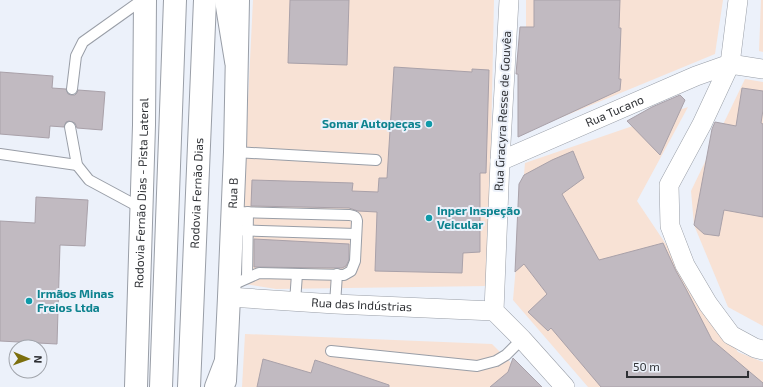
<svg xmlns="http://www.w3.org/2000/svg" width="763" height="387" viewBox="0 0 763 387" font-family="'Exo 2',sans-serif">
	<rect width="100%" height="100%" fill="#ecf1fa"/>
	<!-- industrial -->
	<g fill="#f8e2d5">
		<path d="M253,0H494L488,286L276,289L239,283Z"/>
		<path d="M526,0H723L715,54L526,132Z"/>
		<path d="M761,0H763V52L759,51Z"/>
		<path d="M745,79L763,82V326L728,307L694,225L691,191Z"/>
		<path d="M688,107L637,201L738,352L763,362V387H588L513,300L525,163Z"/>
		<path d="M245,334L492,344L535,387H242Z"/>
	</g>
	<!-- building -->
	<g fill="#c1bac1" stroke="#a9a1a9">
		<path d="M290,0H349L347,65L288,63Z"/>
		<path d="M534,0H620L619,28H621L619,79H621L620,90L518,137V74H516L520,27H534Z"/>
		<path d="M394,67L472,72V69L489,70L486,173H480V252L463,253L462,273L375,271L377,212L358,211L349,208L251,206L252,180L353,183L352,191L378,192L379,178H387Z"/>
		<path d="M0,72L53,76L52,88L66,89L68,94L71,95H75L77,93L78,90L105,92L102,130L77,128L75,123L69,121L66,122L64,127L50,126L49,138L0,134Z"/>
		<path d="M742,88L763,91V110L761,123L763,124V217L724,210L719,236L704,234L694,225L712,129L715,122L736,126Z"/>
		<path d="M680,95L685,100L660,155L627,121L652,107Z"/>
		<path d="M573,151L584,178L562,194L599,260L663,243L676,271L686,289L712,340L763,383V387H601L551,328L548,331L528,312L547,294L524,264L515,272L519,184L524,175L552,160Z"/>
		<path d="M36,197L88,200L85,246L60,245L57,344L0,341V221L35,223Z"/>
		<path d="M254,239L349,244V260L346,266L342,268H334L254,267Z"/>
		<path d="M513,358L542,387H490L508,372Z"/>
		<path d="M263,359L311,373L315,360L389,385V387H257Z"/>
	</g>
	<g fill="none" stroke-linecap="round" stroke-linejoin="round">
		<!-- service casing -->
		<g stroke="#999ea7" stroke-width="12">
			<g id="service">
				<path d="M72,89L76,56L83,42L142,0"/>
				<path d="M70,127L77,165L89,180L141,208"/>
				<path d="M235,152L376,160"/>
				<path d="M0,154L77,165"/>
				<path d="M232,230L356,234"/>
				<path d="M247,278L248,212"/>
				<path d="M230,286L259,273L344,275L351,271L355,261L357,221C356,216 354,216 349,215L232,212"/>
				<path d="M295,302L297,274"/>
				<path d="M335,304L337,274"/>
				<path d="M331,351L477,366L496,361L506,355L522,339"/>
			</g>
		</g>
		<!-- minor casing -->
		<g stroke="#999ea7" stroke-width="20">
			<g id="minor">
				<path d="M509,0L500,161L494,311L522,339L565,387"/>
				<path d="M738,0L730,64L702,124L669,185L670,226L685,265L708,304L731,335L755,348L763,350"/>
				<path id="s1" d="M500,161L696,76L730,64L763,69"/>
				<path id="s2" d="M229,297L335,304L494,311"/>
			</g>
		</g>
		<!-- tertiary casing -->
		<g stroke="#999ea7" stroke-width="24">
			<g id="tertiary">
				<path id="s3" d="M225,381L229,297L235,152L238,0"/>
				<path id="s4" d="M136,387L144,125L145,0"/>
			</g>
		</g>
		<!-- motorway casing -->
		<g stroke="#999ea7" stroke-width="24">
			<g id="motorway">
				<path d="M226,0L236,61"/>
				<path d="M161,387L175,0"/>
				<path id="s5" d="M189,387L205,0"/>
				<path d="M216,387L226,361"/>
			</g>
		</g>
		<!-- service -->
		<use href="#service" stroke="#fff" stroke-width="10"/>
		<!-- minor -->
		<use href="#minor" stroke="#fff" stroke-width="19"/>
		<!-- tertiary -->
		<use href="#tertiary" stroke="#fff" stroke-width="22"/>
		<!-- motorway -->
		<use href="#motorway" stroke="#fff" stroke-width="22"/>
	</g>
	<!-- markers -->
	<g fill="#0f9aa8" stroke="#ecf1fa" stroke-width="1.5">
		<circle cx="429" cy="124" r="4"/>
		<circle cx="429" cy="218" r="4"/>
		<circle cx="29" cy="301" r="4"/>
	</g>
	<g text-anchor="middle" stroke-width="4" stroke-linejoin="round" paint-order="stroke">
		<!-- street labels -->
		<g font-size="12" fill="#2e3034" stroke="#ecf1fa">
			<text transform="translate(503 111) rotate(-87)" y="4">Rua Gracyra Resse de Gouvêa</text>
			<text dy="4" stroke="none"><textPath href="#s1" startOffset="125">Rua Tucano</textPath></text>
			<text dy="4" stroke="none"><textPath href="#s5" startOffset="194">Rodovia Fernão Dias</textPath></text>
			<text dy="4" stroke="none"><textPath href="#s4" startOffset="194">Rodovia Fernão Dias - Pista Lateral</textPath></text>
			<text dy="4" stroke="none"><textPath href="#s3" startOffset="188">Rua B</textPath></text>
			<text dy="4" stroke="none"><textPath href="#s2" startOffset="133">Rua das Indústrias</textPath></text>
		</g>
		<!-- culture labels -->
		<g font-size="12" font-weight="bold" fill="#0d838f" stroke="#ecf1fa" text-anchor="start">
			<text x="421" y="128" text-anchor="end">Somar Autopeças</text>
			<text x="437" y="215">Inper Inspeção<tspan x="437" dy="14">Veicular</tspan></text>
			<text x="37" y="298">Irmãos Minas<tspan x="37" dy="14">Freios Ltda</tspan></text>
		</g>
	</g>
	<!-- north arrow -->
	<g transform="translate(28 359) rotate(92)"><circle r="19" fill="#ecf1fa" stroke="#a0a4ab"/>
	<path d="M0-3L7 15L0 10L-7 15Z" fill="#7c6f0d"/>
	<text y="-6" font-size="11" font-weight="bold" text-anchor="middle" fill="#2e3034">N</text>
	</g>
	<!-- scale -->
	<path d="M627 371v6h121v-6" fill="none" stroke="#2e3034" stroke-width="2"/>
	<text x="633" y="371" font-size="12" fill="#2e3034" stroke="#ecf1fa" stroke-width="3" paint-order="stroke">50 m</text>
</svg>
